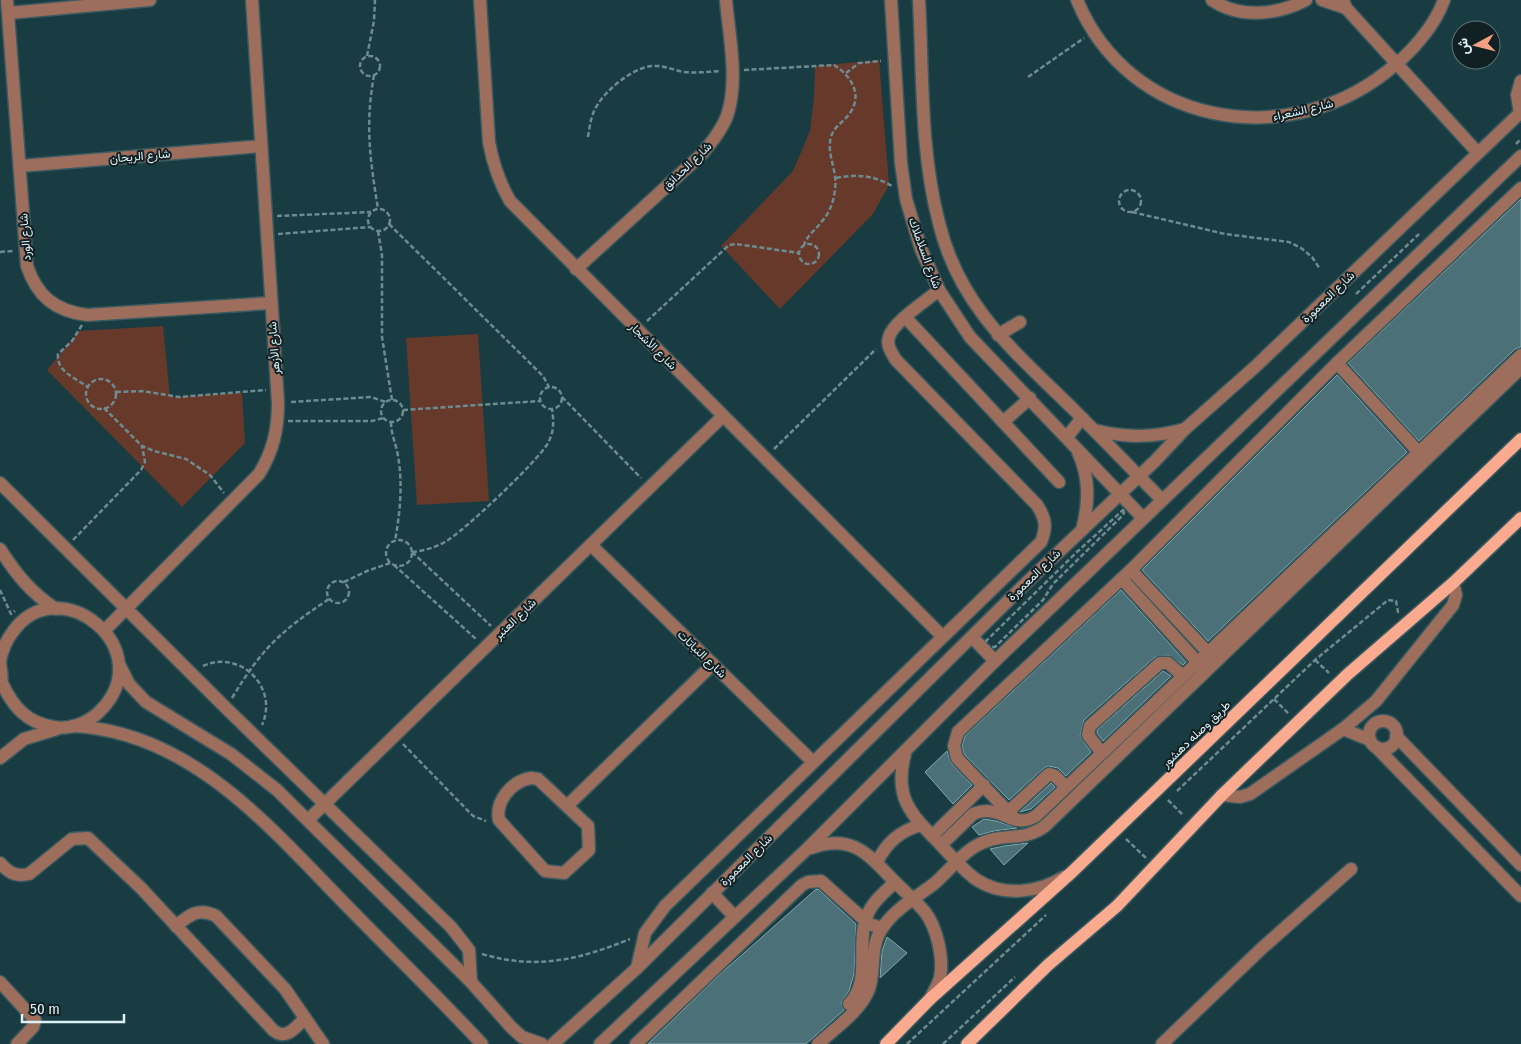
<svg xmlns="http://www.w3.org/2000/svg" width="1521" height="1044" viewBox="0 0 1521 1044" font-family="'Fira Sans Condensed',Vazirmatn,sans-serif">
	<rect width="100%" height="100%" fill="#183c42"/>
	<!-- green -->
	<g fill="#66392a">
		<path d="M879,60L889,185L873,214L780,309L721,246L793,171L810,131L814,96L815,66Z"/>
		<path d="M163,326L170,397L242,393L245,443L182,507L47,370L79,331Z"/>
		<path d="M478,334L489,501L417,505L406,338Z"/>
	</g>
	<!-- building -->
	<g fill="#4c7078" stroke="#82a8af">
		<path d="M1521,199V347L1515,349L1419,441L1348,363Z"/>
		<path d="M1337,375L1407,452L1208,641L1142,570Z"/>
		<path d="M1121,590L1186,662L1183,665L1168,655L1155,657L1084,720L1080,736L1091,752L1066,776L1058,768L1048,766L1044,768L1009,800L964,754L962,746L965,736Z"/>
		<path d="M1163,671L1171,676L1103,741L1097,733V730Z"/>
		<path d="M947,751L951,763L972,785L953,804L925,772Z"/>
		<path d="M1051,783L1055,787L1031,809L1020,812Z"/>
		<path d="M984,819L996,821L1017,828L994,831L979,835L972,827Z"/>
		<path d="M1028,843L1004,865L990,849L1004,846Z"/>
		<path d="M818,889L856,924L854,974L849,991L841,1003L844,1010L806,1044H648L718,976L815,890Z"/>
		<path d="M887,937L907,953L880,978L882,951Z"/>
	</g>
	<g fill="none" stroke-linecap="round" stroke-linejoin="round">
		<!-- minor casing -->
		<g stroke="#38595f" stroke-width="15">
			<g id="minor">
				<path d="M7,0L27,266C37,296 55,311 87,315L271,303"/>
				<path d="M480,0L489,142C493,164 499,182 510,201L942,636"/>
				<path d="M891,0L901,163L906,199L921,249L939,290L970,337L1143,518"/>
				<path d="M919,0C923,73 920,151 939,223C959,306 1014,351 1072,408C1102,438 1132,469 1162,500"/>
				<path d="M1077,0C1128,124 1283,152 1385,73C1409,55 1434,28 1444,0"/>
				<path d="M1212,0C1240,19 1277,15 1306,0"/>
				<path d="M1322,0L1346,8"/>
				<path d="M1343,0L1346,8L1478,153"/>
				<path d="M9,13L150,0"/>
				<path d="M1520,113L1517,95L1521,81"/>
				<path d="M20,166L261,146"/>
				<path d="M576,269L701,155C711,143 721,131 727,116C739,81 729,36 726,0"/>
				<path d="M906,318L1059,482"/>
				<path d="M998,335L1020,322"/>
				<path d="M1337,363L1425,459"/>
				<path d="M1003,422L1030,398"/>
				<path d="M1094,430C1126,438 1153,438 1185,429"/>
				<path d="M1067,437L1082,418"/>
				<path d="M1078,452C1090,478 1089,503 1082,530"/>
				<path d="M0,483L226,708L451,927L469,950L471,982"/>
				<path d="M591,545L813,762"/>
				<path d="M0,549C16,574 31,593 56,609"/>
				<path d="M1131,570L1213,658"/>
				<path d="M1122,579L1201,666"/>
				<path d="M105,630L259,474C273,451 278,430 278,403L252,0"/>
				<path d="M972,637L995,661"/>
				<path d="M119,664L129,684L146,702L231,754L277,790L471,982L511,1027L522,1037L542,1044"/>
				<path d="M0,687C4,679 0,669 0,661C2,651 6,641 12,633C58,566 163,650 99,712C88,723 69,730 54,727C27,723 13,707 2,683"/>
				<circle cx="1383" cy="735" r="14"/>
				<path d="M73,726C193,732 272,830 350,909C394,954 439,998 482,1044"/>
				<path d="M1343,729L1370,740"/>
				<path d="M1396,736L1521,865"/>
				<path d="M1376,747L1521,896"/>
				<path d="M1102,753L1088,735L1090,726L1160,663H1168L1182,675"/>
				<path d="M905,754C893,799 912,815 941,845C952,857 964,871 977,880C1003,897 1038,893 1064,877"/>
				<path d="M0,758L24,739L57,729"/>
				<path d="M531,778L538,779L588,826L589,850L564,873L545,871L499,820C495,801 512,781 531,778Z"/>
				<path d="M1222,795L1240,797L1250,794L1343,729L1376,701L1453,605L1456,595L1453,583"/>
				<path d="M567,806L713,664"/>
				<path d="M1008,812L1049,774L1055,776L1066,787"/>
				<path d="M308,820L723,416"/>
				<path d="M1016,820L957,758L954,746L958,732L1131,570L1337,363L1521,188"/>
				<path d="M932,836L984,785"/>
				<path d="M941,845L973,814C1000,802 1012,831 1036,816L1521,355"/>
				<path d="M811,848C852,833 868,854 895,882C905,892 916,901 925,912C937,928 944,958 940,978C938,985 933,993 930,999"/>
				<path d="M877,862C887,842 900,831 921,825"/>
				<path d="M0,863C9,873 16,877 29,874L72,839L88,838L141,888L273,1030C286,1041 295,1028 305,1018"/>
				<path d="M712,893L734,916"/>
				<path d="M176,926C189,915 199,907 216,916L285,989L323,1044"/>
				<path d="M637,968L645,933L665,906L1041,542C1047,527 1046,519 1037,505L896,360C892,353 886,346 889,337C893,322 926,301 939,290"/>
				<path d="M0,982L35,1020L33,1027L17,1044"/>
				<path d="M849,1004C871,981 857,950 865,922C869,904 883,894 895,882"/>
				<path d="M553,1044L637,968L1026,583L1155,461L1185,429L1256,366L1521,112"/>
				<path d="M600,1044L807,849L995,661L1521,156"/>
				<path d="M636,1044L802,885L808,882L821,881L869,924L882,928"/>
				<path d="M818,1044C834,1029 861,1011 869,989C876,968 869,946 883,927C896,908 917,897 935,883C952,868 965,848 987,841C1010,833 1022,842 1045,826L1521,368"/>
				<path d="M1162,1044L1260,950L1351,869"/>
			</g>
		</g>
		<!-- major casing -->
		<g stroke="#38595f" stroke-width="15">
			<g id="major">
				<path d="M886,1044L930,999L1072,872L1521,439"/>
				<path d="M967,1044L1048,965L1117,906L1222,795L1348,674L1453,583L1521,518"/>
			</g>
		</g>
		<!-- path -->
		<g stroke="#6e8b91" stroke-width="2.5" stroke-dasharray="5 2.5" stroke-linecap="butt">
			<circle cx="370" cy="66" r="10"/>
			<path d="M367,56L374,21L375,0"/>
			<path d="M744,70L834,65C851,76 863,94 850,113C844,122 834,126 831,137C826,154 838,171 835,189C834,200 830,213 822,221C816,230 807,235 804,245"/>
			<path d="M846,73L859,63L881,61"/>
			<path d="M374,75C365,125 370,159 378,209"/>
			<path d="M1028,77L1084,38"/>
			<path d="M588,137C590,125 591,114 598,104C608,88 637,64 657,66C665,66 674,70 683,72C696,73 708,72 721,71"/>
			<path d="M1516,144L1521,139"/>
			<path d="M836,178C856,174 873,175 892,186"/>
			<circle cx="1130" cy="201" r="11"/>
			<circle cx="379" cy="220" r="11"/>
			<path d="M1132,212L1225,234L1289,242L1301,248L1312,257L1320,269"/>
			<path d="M277,216L371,212"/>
			<path d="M389,224L543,376L549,387"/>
			<path d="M378,231L382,255V337L392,400"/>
			<path d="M278,234L371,227"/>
			<circle cx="809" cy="254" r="10"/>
			<path d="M0,252L13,251"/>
			<path d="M1356,294L1419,234"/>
			<path d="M647,321L729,245L736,244L799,253"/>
			<path d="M82,325L72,341L58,354C56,371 75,378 88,387"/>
			<circle cx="101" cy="394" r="15"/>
			<circle cx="551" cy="398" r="11"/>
			<path d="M116,392L142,391L179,397L266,390"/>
			<path d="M562,397L641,478"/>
			<circle cx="392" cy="411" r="11"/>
			<path d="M291,402L371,397L386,402"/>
			<path d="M104,408L142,446L154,451L186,459L210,475L224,493"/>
			<path d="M403,410L540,401"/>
			<path d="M288,421H372L384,418"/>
			<path d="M391,422C391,434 396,444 398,456C403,484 400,513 395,541"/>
			<path d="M774,449L876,349"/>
			<path d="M1123,510L1124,513L1122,516L1053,584L1043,600L995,647H987L986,641L1078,551Z"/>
			<path d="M73,540L141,470L145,462L142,446"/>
			<circle cx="399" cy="553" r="13"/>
			<path d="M412,552C423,551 434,548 445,542C462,533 539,460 548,443C554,432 554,421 552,409"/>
			<path d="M412,552L491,626"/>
			<path d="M394,565L476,639"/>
			<circle cx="338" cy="592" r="11"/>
			<path d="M344,582L367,571L390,563"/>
			<path d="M0,590L11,614L15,611"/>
			<path d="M1315,660L1329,673"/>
			<path d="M203,666C240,649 279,687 262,725"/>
			<path d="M232,698C262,648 281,631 329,599"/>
			<path d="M1274,699L1289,714"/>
			<path d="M403,744L473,816L486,821"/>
			<path d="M1177,791L1315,660L1388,600L1396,601L1398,612L1395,614"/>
			<path d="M1168,800L1184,816"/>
			<path d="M1126,839L1146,858"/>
			<path d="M482,954C537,970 578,960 630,939"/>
			<path d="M907,1044L1046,915"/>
			<path d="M943,1044L1015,977"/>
		</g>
		<!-- minor -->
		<use href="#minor" stroke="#9e6e5d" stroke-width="12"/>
		<!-- major -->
		<use href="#major" stroke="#f9aa8f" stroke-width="12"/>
	</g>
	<g text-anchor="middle" stroke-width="4" stroke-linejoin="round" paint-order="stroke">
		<!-- street labels -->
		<g font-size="12" fill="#def1f6" stroke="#112023">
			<text transform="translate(1303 110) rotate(-13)" y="4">شارع الشعراء</text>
			<text transform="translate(140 156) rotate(-5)" y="4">شارع الريحان</text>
			<text transform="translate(687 166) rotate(-44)" y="4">شارع الحدائق</text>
			<text transform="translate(25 237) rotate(-94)" y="4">شارع الورد</text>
			<text transform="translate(925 253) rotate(70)" y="4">شارع السلاملاك</text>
			<text transform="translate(1328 297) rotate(-44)" y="4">شارع المعمورة</text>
			<text transform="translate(653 346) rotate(45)" y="4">شارع الأشجار</text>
			<text transform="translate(274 348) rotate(-94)" y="4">شارع الأزهر</text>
			<text transform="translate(1034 575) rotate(-44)" y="4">شارع المعمورة</text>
			<text transform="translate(515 619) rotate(-44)" y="4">شارع العنبر</text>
			<text transform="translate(702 654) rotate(44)" y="4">شارع النباتات</text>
			<text transform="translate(1196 734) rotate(-44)" y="4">طريق وصله دهشور</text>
			<text transform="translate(746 860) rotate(-45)" y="4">شارع المعمورة</text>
		</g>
	</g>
	<!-- north arrow -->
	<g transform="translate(1476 45) rotate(263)"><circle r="24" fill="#112023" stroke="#637477"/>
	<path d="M0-4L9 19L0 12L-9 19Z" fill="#f39f83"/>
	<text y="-8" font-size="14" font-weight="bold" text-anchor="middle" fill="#def1f6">ش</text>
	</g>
	<!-- scale -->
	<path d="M22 1014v8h102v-8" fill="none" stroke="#def1f6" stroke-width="2.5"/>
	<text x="30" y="1014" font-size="15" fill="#def1f6" stroke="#112023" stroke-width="4" paint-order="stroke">50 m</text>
</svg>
